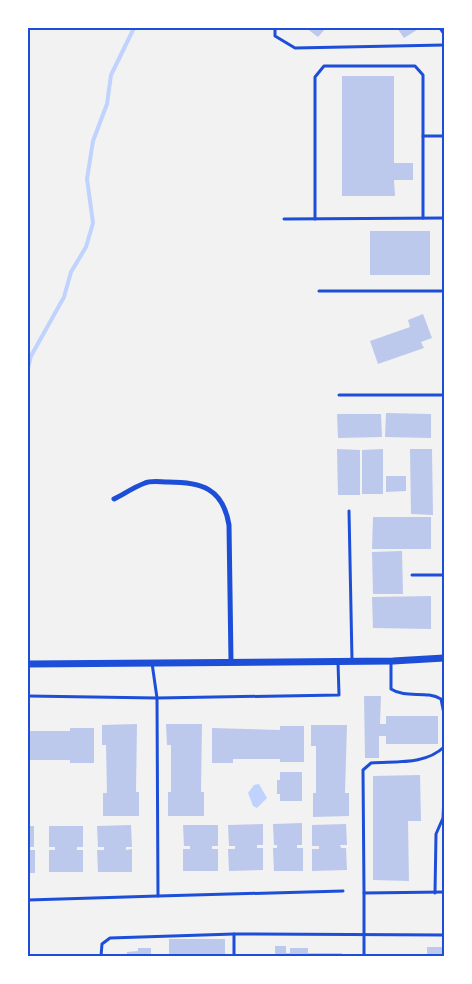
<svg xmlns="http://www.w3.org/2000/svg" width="472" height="984" viewBox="0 0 472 984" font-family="Barlow,sans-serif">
	<rect width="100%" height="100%" fill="#f2f2f2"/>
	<!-- water -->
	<path fill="#bfd3fe" d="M259,784L267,798L257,808L253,806L248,793L254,785Z"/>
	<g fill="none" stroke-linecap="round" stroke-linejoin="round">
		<!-- stream -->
		<path stroke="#bfd3fe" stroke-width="4" d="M28,368L31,356L64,297L71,272L86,247L93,223L87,179L93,141L107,104L111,75L134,28"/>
	</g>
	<!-- building -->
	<g fill="#bdc9ec">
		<path d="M306,28H326L318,37Z"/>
		<path d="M397,28H420L404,38Z"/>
		<path d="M342,76H394V163H413V180H394L395,196H342Z"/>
		<rect x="370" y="231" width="60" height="44"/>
		<path d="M423,314L432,338L421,342L424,348L378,364L370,341L410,327L408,320Z"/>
		<path d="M386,413L431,414V438L385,437Z"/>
		<path d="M337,414H381L382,437L338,438Z"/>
		<path d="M337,449L360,450V495H338Z"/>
		<path d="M383,449V494H362V450Z"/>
		<path d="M410,449H432L433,515L411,514Z"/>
		<path d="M386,476H406V491L386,492Z"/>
		<path d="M373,517H431V549H372Z"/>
		<path d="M402,551L403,594H373L372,552Z"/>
		<path d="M431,596V629L373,628L372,597Z"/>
		<path d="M364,696H381L380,724H386V716H438V744H386V736H379V758H365Z"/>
		<path d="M137,724L136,792H139V816H103V793H107L106,745H102V725Z"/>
		<path d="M166,724H202L201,792H204V816H168V792H171V745H167Z"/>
		<path d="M311,725H347L345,793H349V816L313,817V793H316V746H311Z"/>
		<path d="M280,726H304V762H280V759H233V763H212V728L280,730Z"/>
		<path d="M70,728H94V763H70V760H28V731H70Z"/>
		<path d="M280,772H302V801H280V794H277V780H280Z"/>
		<path d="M420,775L421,821H408L409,881L373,880V776Z"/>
		<path d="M302,823V845H297V848H303V871H274L273,848H277V845H274L273,824Z"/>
		<path d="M263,824V845H257V848H263V870L229,871L228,849H235V846H229L228,825Z"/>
		<path d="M346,824L347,845H340L341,848H346L347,870L312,871V849H319V846H312V825Z"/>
		<path d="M131,825L132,847H126V850L132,849V872H98L97,850H104V847H98L97,826Z"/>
		<path d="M183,825H218V846H212V849H218V871H183V849H190V846H184Z"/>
		<rect x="28" y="826" width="6" height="21"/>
		<path d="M49,826H83V847H77V850H83V872H49V850H55V847H49Z"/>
		<rect x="28" y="850" width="7" height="23"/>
		<rect x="169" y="939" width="56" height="17"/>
		<path d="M275,946H286V953H290V948H308V953H342V956H255V954H275Z"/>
		<rect x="427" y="947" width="17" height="9"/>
		<path d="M138,948H151V954H164V956H127V952L138,951Z"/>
	</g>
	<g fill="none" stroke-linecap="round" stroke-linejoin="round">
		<!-- service -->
		<g stroke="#1d4ed8" stroke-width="3">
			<path d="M275,28V36L295,48L444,45"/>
			<path d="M440,28L444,34"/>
			<path d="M423,136H444"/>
			<path d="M284,219L444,218"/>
			<path d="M315,219V77L324,66H415L423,75V218"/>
			<path d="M319,291H444"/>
			<path d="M339,395H444"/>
			<path d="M349,511L352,660"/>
			<path d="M412,575H444"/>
			<path d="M391,662V689C406,699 426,690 441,699L444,714"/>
			<path d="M152,663L157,698L158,896L343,891"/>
			<path d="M28,696L157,698L339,695L338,662"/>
			<path d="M364,893L363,770L371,763C396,761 425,765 444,747"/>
			<path d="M435,893L436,834L443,818L444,795"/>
			<path d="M28,900L158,896"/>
			<path d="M101,956L102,944L110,938L234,934L444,935"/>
			<path d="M234,956V934"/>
			<path d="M364,956V893L444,892"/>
		</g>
		<!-- minor -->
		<path stroke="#1d4ed8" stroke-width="5" d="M114,499C124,494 134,487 145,483C151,480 161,482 168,482C201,482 223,488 229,525L231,661"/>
		<!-- tertiary -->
		<path stroke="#1d4ed8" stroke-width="7" d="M28,664L393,661L444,658"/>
	</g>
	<!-- border -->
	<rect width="472" height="984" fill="none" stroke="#ffffff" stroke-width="58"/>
	<rect x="29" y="29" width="414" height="926" fill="none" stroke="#1d4ed8" stroke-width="2"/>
</svg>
